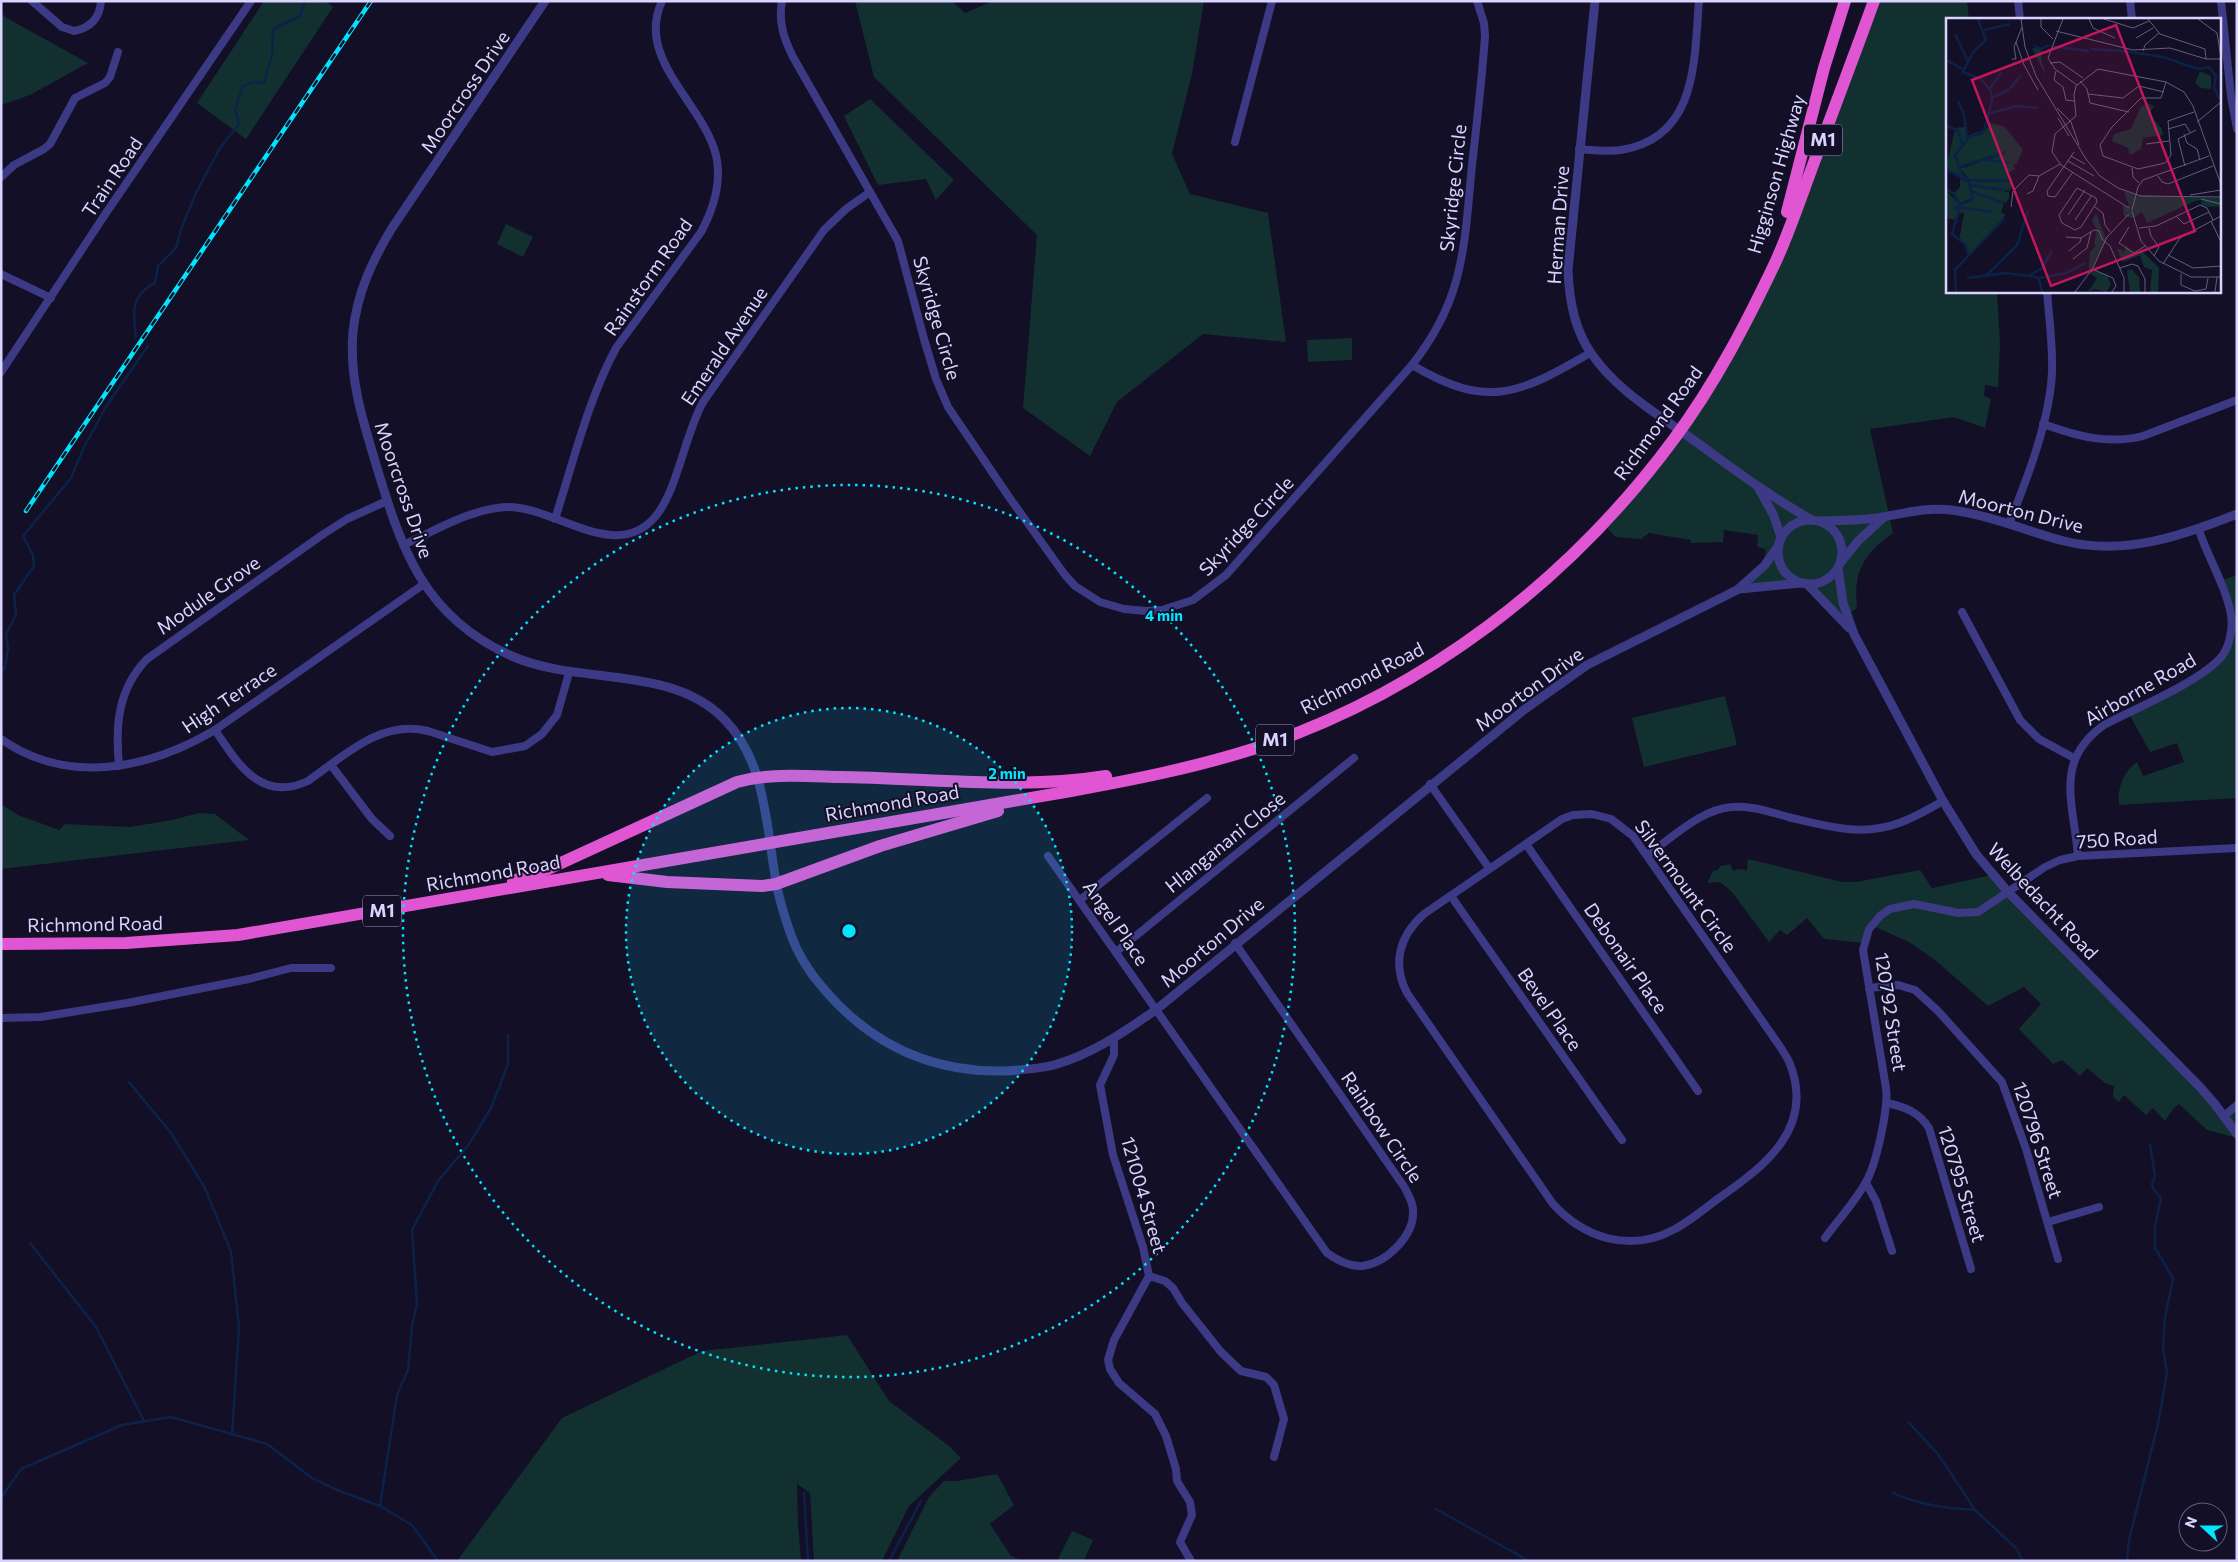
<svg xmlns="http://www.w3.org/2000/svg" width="2238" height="1562" viewBox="0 0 2238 1562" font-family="Commissioner,sans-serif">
	<rect width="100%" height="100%" fill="#130f26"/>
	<!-- green -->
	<g fill="#12302f">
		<path d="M264,1H325L333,7L246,139L197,103Z"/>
		<path d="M855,1H952L965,13L993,1H1204L1192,74L1172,154L1190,194L1268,213L1286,342L1203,334L1117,402L1090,456L1023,408L1037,235L874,77Z"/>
		<path d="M1875,1H1967L1969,19H1947V291H1997L2000,344L1998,387L1985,385L1984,396L1991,399L1985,428L1954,417L1870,429L1893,533C1864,554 1853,571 1857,608L1841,619L1806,585L1737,590L1764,565L1766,549L1757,547L1758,535L1724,530L1723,542L1691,543V540L1649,533L1641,539L1616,537L1604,525L1649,473L1748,320Z"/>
		<path d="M1,12L5,17L88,63L30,95L1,105Z"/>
		<path d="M870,99L954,180L936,200L926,179L878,185L844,116Z"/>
		<path d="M506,224L533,237L523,257L497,244Z"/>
		<path d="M1352,338V360L1308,362L1307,340Z"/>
		<path d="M2237,575V798L2119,805C2117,789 2123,772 2137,762L2143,776L2184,762L2177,743L2150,752L2128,712L2217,662L2232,627L2220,581Z"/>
		<path d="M1725,696L1737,745L1644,767L1632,718Z"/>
		<path d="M1,804L18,815L59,830L65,824L129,827L167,821L199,813L215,814L249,840L1,869Z"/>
		<path d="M1748,859L1842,882H1856L1920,870L1932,888L1992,875L2223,1115L2237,1105V1138L2207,1130L2179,1104L2173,1109L2165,1121L2153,1108L2146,1115L2124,1095L2119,1102L2113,1097L2114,1086L2105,1083L2087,1068L2080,1076L2062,1060L2053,1064L2019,1029L2041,1004L2024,987L1988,1006L1935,960L1909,942L1871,925L1864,943L1824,939L1807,918L1787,935L1780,930L1769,942L1732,892L1720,882L1707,883L1713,871L1718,870L1721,866L1730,864L1733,871L1739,869L1747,870Z"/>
		<path d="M847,1335L889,1401L949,1446L961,1458L909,1506L882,1561H814L810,1493L797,1484L798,1525L801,1561H457L562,1418L702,1351Z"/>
		<path d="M997,1474L1014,1505L990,1524L1011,1556L1023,1561H897L929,1497L944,1481H957Z"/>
		<path d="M1072,1531L1093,1540L1084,1561H1057Z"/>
	</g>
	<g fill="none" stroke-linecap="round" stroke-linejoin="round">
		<!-- stream -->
		<g stroke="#0c2248" stroke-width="2.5">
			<path d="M136,337C133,314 130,295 155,283L158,266L176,248L181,229L197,191L220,148L239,124L235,110L242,87L252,82L264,83L272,55L273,29L300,16L305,1"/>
			<path d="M1,672L5,668L8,648L6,634L16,615L14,595L34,566L33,555L23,536L71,478L83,449L107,405L148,346"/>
			<path d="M129,1082L171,1133L205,1188L231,1252L239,1327L232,1435"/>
			<path d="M30,1243L96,1327L144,1421"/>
			<path d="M1908,1422L1938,1454L1975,1510L2016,1548L2023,1561"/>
			<path d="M804,1493L808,1561"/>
			<path d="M1893,1493C1920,1505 1945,1508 1974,1510"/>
			<path d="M1,1498L21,1469L122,1425L171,1417L267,1444L312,1478L337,1490L380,1506L412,1525L438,1561"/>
			<path d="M380,1506L397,1395L408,1370L412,1325L417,1304L412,1230L438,1181L470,1143L492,1106L508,1064V1035"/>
			<path d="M1436,1509L1529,1561"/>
			<path d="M889,1561L921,1501"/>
			<path d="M2127,1561L2129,1540L2158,1424L2167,1373L2163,1348L2165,1318L2173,1278L2155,1248V1226L2161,1198L2154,1190L2152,1184L2155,1176L2150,1145"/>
		</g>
		<!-- minor -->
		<g stroke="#3d3a85" stroke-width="8">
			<path d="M32,1L62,27L74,31C90,28 100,18 101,1"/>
			<path d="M782,1C778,22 784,39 793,57L898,241L924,339L936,379L948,407L1009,497L1065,575L1075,586L1100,602L1124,609L1146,611L1162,610L1193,600L1226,575L1412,365C1465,298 1464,246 1472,165C1477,122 1482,79 1485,36L1484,23L1477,1"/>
			<path d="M2018,1L2020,19"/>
			<path d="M2130,1L2132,19"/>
			<path d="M2221,1L2231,96L2237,129"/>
			<path d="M1235,142L1272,1"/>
			<path d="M1579,149C1593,150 1608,152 1621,150C1698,138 1694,60 1699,1"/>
			<path d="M1,177L14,165L44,149L50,144L75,98L105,83L110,77L118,52"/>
			<path d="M1,274L51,298"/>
			<path d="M1412,365C1488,410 1519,394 1590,353"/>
			<path d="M1,372L106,213L251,1"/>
			<path d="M2043,424C2077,436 2108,445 2143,436L2237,400"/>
			<path d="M555,519C573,463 588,400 616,348L701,232C714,208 722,182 716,155C703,103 635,59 662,1"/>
			<path d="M2009,524C2027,479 2050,420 2052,372C2053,345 2049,318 2047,291"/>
			<path d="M403,545C435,531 470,509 506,507C553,505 615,564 655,517C677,492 685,434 703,402L824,230L846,209L870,192"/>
			<path d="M1962,612L2020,720L2039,739L2074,758"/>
			<path d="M215,730C238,764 261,803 308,781C344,756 381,719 428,731L492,752L525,746L542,734L557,715L569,673"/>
			<path d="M1,739C68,786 149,769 215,730L424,584"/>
			<path d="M331,765L372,819L390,836"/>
			<path d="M119,766C115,725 118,689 147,659L322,535L347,519L387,501"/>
			<path d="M1430,784L1489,868"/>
			<path d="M1592,814L1611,819L1633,836L1772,1035C1778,1044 1786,1054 1790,1064C1815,1128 1765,1166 1719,1198C1704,1209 1689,1222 1673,1230C1630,1253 1584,1238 1553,1204L1407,993C1392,964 1399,936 1424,914L1562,819L1573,815Z"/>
			<path d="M1526,844L1698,1091"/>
			<path d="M1647,855C1672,838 1701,809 1732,807C1750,805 1770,812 1788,817C1825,826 1861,837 1899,823C1914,818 1929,809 1943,801"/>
			<path d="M1048,856L1327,1253C1337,1260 1349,1267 1362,1266C1387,1263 1415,1235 1413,1210C1413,1202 1408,1195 1405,1188L1235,943"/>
			<path d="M2078,856C2074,804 2053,761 2104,725C2134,709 2202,681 2222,656C2230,645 2233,628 2231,615C2226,586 2208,558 2199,530"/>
			<path d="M1451,896L1622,1140"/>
			<path d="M1080,900L1207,798"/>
			<path d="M1116,952L1354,758"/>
			<path d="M1869,988L1898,985L1915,990L1938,1011L2002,1082L2026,1149L2058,1259"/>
			<path d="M1,1018L41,1017L127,1003L249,979L291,968H331"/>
			<path d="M1114,1039V1055L1100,1085L1113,1155L1143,1247L1149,1276L1114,1340L1108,1360L1110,1369L1119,1383L1155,1414L1166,1436L1176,1469L1177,1481L1190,1502L1192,1515L1180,1542L1191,1561"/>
			<path d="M1887,1103C1905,1107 1919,1112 1929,1128L1971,1269"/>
			<path d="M2224,1116L2237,1105"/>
			<path d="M1866,1183L1876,1201L1892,1251"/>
			<path d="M2048,1222L2099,1207"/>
			<path d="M1825,1238C1838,1220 1855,1202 1866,1182C1876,1165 1889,1107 1886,1088L1863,950L1869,929L1881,915L1890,909L1914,904L1959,913L1978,912L2045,867L2060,860L2078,856L2237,848"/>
			<path d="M1149,1276L1165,1281L1173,1288L1182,1303L1221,1352L1241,1371L1266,1377L1274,1385L1284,1419L1274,1457"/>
		</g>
		<!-- tertiary -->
		<g stroke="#3d3a85" stroke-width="9">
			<path d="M545,1L392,228C372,261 357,293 353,332C349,377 362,418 375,461C401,548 423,618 514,657C580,685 671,665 724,719C766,761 766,826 776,881C779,900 785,918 791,935C798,955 809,972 823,988C871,1045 931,1073 1006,1071C1022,1070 1038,1069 1054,1065C1093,1054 1124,1032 1157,1009L1525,709L1587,665L1737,590L1764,566L1779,545"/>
			<path d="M1595,1L1568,270C1569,299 1574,329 1591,353C1616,390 1656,413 1692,439C1731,467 1769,496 1812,520"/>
			<path d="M1759,489L1773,514L1781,537"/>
			<circle cx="1810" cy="552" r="32"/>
			<path d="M1819,521C1840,520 1862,521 1883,517C1906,513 1927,507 1951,510C1990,515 2026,531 2064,541C2124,556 2182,536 2237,514"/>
			<path d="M1841,562L1858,541L1884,517"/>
			<path d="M1838,568L1843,603L1854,634L1943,801L1976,854L2008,892L2200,1087L2214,1103L2237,1134"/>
			<path d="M1807,584L1849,628"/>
			<path d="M1740,589L1801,583"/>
		</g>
		<!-- trunk -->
		<g stroke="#e055d1" stroke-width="12">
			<path d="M1787,212L1824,68L1845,1"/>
			<path d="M608,875L667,882L762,886L776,884L880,846L998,811"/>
			<path d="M513,881L548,869L737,782C770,773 805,776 839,777C927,778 1020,790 1106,776"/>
			<path d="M1,944L126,943L238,935L1071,791C1132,780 1193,768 1253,749C1422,694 1569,581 1674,439C1715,384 1747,322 1776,261C1790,230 1801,197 1813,165C1833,111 1854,56 1874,1"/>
		</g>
		<!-- rail casing -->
		<g stroke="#00e5ff" stroke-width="4.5">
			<path id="rail" d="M26,511L371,1"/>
		</g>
		<!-- rail -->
		<use href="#rail" stroke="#130f26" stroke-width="2.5" stroke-dasharray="8" stroke-linecap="butt"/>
	</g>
	<!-- distance rings -->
	<circle cx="849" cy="931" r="223" fill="#00e5ff" fill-opacity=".12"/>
	<g fill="none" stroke="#00e5ff" stroke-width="2.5" stroke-dasharray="2.5 5">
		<circle cx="849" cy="931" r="223"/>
		<circle cx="849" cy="931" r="446"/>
	</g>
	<g text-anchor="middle" stroke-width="4" stroke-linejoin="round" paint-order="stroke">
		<!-- shield labels -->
		<g fill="#130f26" stroke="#9e99be" stroke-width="1">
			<rect x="1804" y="124.5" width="38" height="31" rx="4"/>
			<rect x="1256" y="724.5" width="38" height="31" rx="4"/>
			<rect x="363" y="895.5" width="38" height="31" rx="4"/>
		</g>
		<g font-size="18" font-weight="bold" fill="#d9d4ff">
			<text x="1823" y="146">M1</text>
			<text x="1275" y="746">M1</text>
			<text x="382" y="917">M1</text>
		</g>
		<!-- street labels -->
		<g font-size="19" fill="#d9d4ff" stroke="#130f26">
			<text transform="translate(465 92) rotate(-56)" y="7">Moorcross Drive</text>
			<text transform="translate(1776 174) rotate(-74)" y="7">Higginson Highway</text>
			<text transform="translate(112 177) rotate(-56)" y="7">Train Road</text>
			<text transform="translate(1453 188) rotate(-84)" y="7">Skyridge Circle</text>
			<text transform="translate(1558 225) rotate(-86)" y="7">Herman Drive</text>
			<text transform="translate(648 277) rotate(-55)" y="7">Rainstorm Road</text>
			<text transform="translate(937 318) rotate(74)" y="7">Skyridge Circle</text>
			<text transform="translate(724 346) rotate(-56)" y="7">Emerald Avenue</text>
			<text transform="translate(1658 423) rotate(-54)" y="7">Richmond Road</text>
			<text transform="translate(404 490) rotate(71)" y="7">Moorcross Drive</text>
			<text transform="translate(2021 511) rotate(14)" y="7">Moorton Drive</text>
			<text transform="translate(1246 526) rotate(-47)" y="7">Skyridge Circle</text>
			<text transform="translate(208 595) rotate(-35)" y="7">Module Grove</text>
			<text transform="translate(1362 678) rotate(-27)" y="7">Richmond Road</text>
			<text transform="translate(1529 689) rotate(-36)" y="7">Moorton Drive</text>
			<text transform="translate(2140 689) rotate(-30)" y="7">Airborne Road</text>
			<text transform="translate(229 698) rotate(-34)" y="7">High Terrace</text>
			<text transform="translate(892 803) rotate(-10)" y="7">Richmond Road</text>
			<text transform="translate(2117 839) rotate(-4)" y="7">750 Road</text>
			<text transform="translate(1225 842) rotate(-39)" y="7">Hlanganani Close</text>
			<text transform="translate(493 873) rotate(-10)" y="7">Richmond Road</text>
			<text transform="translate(1686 886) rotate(54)" y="7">Silvermount Circle</text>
			<text transform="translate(2043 901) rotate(47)" y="7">Welbedacht Road</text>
			<text transform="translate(1116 923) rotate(55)" y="7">Angel Place</text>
			<text transform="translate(95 924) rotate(-1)" y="7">Richmond Road</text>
			<text transform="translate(1212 942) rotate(-40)" y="7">Moorton Drive</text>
			<text transform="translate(1626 958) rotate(55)" y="7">Debonair Place</text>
			<text transform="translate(1550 1009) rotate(55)" y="7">Bevel Place</text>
			<text transform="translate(1891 1012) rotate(81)" y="7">120792 Street</text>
			<text transform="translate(1382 1127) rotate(56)" y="7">Rainbow Circle</text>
			<text transform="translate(2038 1140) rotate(72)" y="7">120796 Street</text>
			<text transform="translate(1962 1184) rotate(73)" y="7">120795 Street</text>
			<text transform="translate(1144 1195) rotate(74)" y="7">121004 Street</text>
		</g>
	</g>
	<!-- overview -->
	<g transform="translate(1946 18)">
		<rect width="275" height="275" fill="#130f26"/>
		<path d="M86,30L96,31L95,42L101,60ZM254,53L265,58V71L255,70L249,65ZM201,85L208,88L203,96L216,111L217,117L197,120L195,131L184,137L182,130L166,123L168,116L185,111L194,90ZM42,104L59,109L77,132L70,147L67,146L69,151L62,155L67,162L23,161L13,150L20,149L39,142L65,145L42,142L61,134V133L12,149L9,138L24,119L36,116L43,108ZM19,109L21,121L8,138L15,156L22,163L0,150L9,111L16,125L9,110ZM14,161L22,164L26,180L14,185L8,175L14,169ZM24,163L49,164L67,163L64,173L24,166ZM25,168L63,174V180L60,185L26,173ZM0,172L13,186L9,190L13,192L11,202L0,200ZM178,173L191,177L275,180V188L261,189L255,187L256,182L249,183L201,205L196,194L188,200L178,198L177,188H183ZM30,174L58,186L55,194L60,197L23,236L20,226L13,223L18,195H13L10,189L48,195L11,188L28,181L26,175ZM150,195L160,221L146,251L161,257L165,267L160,274L149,271L142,274L151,260L143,255V244L144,234L150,228L148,226L151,212L146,203ZM180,228L188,235L195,232L213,250L212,274H204L206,252L198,249L194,237L177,244L171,231H175L177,235ZM185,251L193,259L194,274H184L181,253Z" fill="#12302f"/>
		<path fill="none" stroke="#0c2248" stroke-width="2.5" d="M38,12L64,6M9,16L22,43M88,28L95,31L103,27M105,28L143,33M144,31L177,33L217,39L252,51L263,49L270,58L268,70L274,81M0,42L17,51M44,70L56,54M47,79L63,72L75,57M12,83L18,96L21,120M45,95L71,88L93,90M0,108L12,112L17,128M40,142L64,145M12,149L61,134M0,151L23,164M22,162L62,163M24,167L58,172M0,171L8,176L14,186M27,174L57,185M11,189L47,194M24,236L58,201M84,257L96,250L106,233M39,259L71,227L82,193M21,260L59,255L84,258L93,260L96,274M93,260L120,255L140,245M10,274L9,252L23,237L19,226L6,216L13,192L9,190L27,181L22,162L15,156L9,137L24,118L38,113L46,83L45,73L35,61L17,54L27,34L40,22L32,1"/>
		<path fill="none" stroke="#625e7d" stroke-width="1" d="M75,1L79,29L90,58L140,141L154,158L172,170L195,178L275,179M95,1V9L107,21M117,1L102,40L109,51L131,67M143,1L147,10L169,20M158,1L187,10L203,3M202,1L214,16L259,31L260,41M252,1L271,15L275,39M110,13L187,32L224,30L260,41H275M190,20L207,10M70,24L78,47L92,72M197,33L199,27L213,15M66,41H70L68,29L76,9M104,45L114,44L137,60M110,53L108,62L117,69L120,82L128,83M134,63L141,71L144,85L183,94M220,64L215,80H195L166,109L154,127L157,138L192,151L219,145L225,137L222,103L248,94M142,76L177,80L193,68L218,74M111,90L125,104L133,127M112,100L123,118M251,104L275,84M222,111L239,106L244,114M238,116L241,125L251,131L254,142M200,126L223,123M125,138L139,146M122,143L148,158M239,148L232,121L250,112M186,150L187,159L193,165M127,154L109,179L102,178L101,173L128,134M212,158L216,164L222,166L267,148M131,170L150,180L151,184L135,209L129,212L116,205L113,197ZM81,176L87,173L93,158M244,177L275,172M255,181L275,186M65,189L67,173L83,157L93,158L114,146M149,189L157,195L159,207L164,214M183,190L115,147L106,134L109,116L130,98L128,77L130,68L152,51L220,64L238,74L247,88L274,164L275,177M186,192L192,169L197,162L263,138M186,193L195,223L213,243L245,259H275M122,197L139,172M230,198L238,206L263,194M129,202L146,177M265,203L275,224M193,210L210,208L254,187L261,190L267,202M203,210L205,218L213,229L208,238M120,219L135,220L148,212L153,213L156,221L164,228L178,260V274M173,225L188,235L199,228M173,225L183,209M123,233L134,224L135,220M222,237L247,250L275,248M127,241L141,230L145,214M217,246L234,220L275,198M174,250L186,246L192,248L199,261V274M146,251L167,260L170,268L166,274M235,256V267L249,273L260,271L262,260M129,274L147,250L161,219L183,196M269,274L271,259"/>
		<path fill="#c2185b" fill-opacity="0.15" stroke="#c2185b" stroke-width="2.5" d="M170,7L249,213L105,268L26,62Z"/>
		<rect width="275" height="275" fill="none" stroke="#d9d4ff" stroke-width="2.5"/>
	</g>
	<circle cx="849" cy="931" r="8" fill="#00e5ff" stroke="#130f26" stroke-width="2.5"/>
	<g font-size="15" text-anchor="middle" font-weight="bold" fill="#00e5ff" stroke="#130f26" stroke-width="4" stroke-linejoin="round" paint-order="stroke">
		<text x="1164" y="621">4 min</text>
		<text x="1007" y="779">2 min</text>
	</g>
	<!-- border -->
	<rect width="2238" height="1562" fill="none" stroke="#d9d4ff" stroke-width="5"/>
	<!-- north arrow -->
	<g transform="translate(2203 1527) rotate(291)"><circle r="24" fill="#130f26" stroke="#625e7d"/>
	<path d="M0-4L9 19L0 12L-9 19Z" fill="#00e5ff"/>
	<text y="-8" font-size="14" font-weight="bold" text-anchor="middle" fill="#d9d4ff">N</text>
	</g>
</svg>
